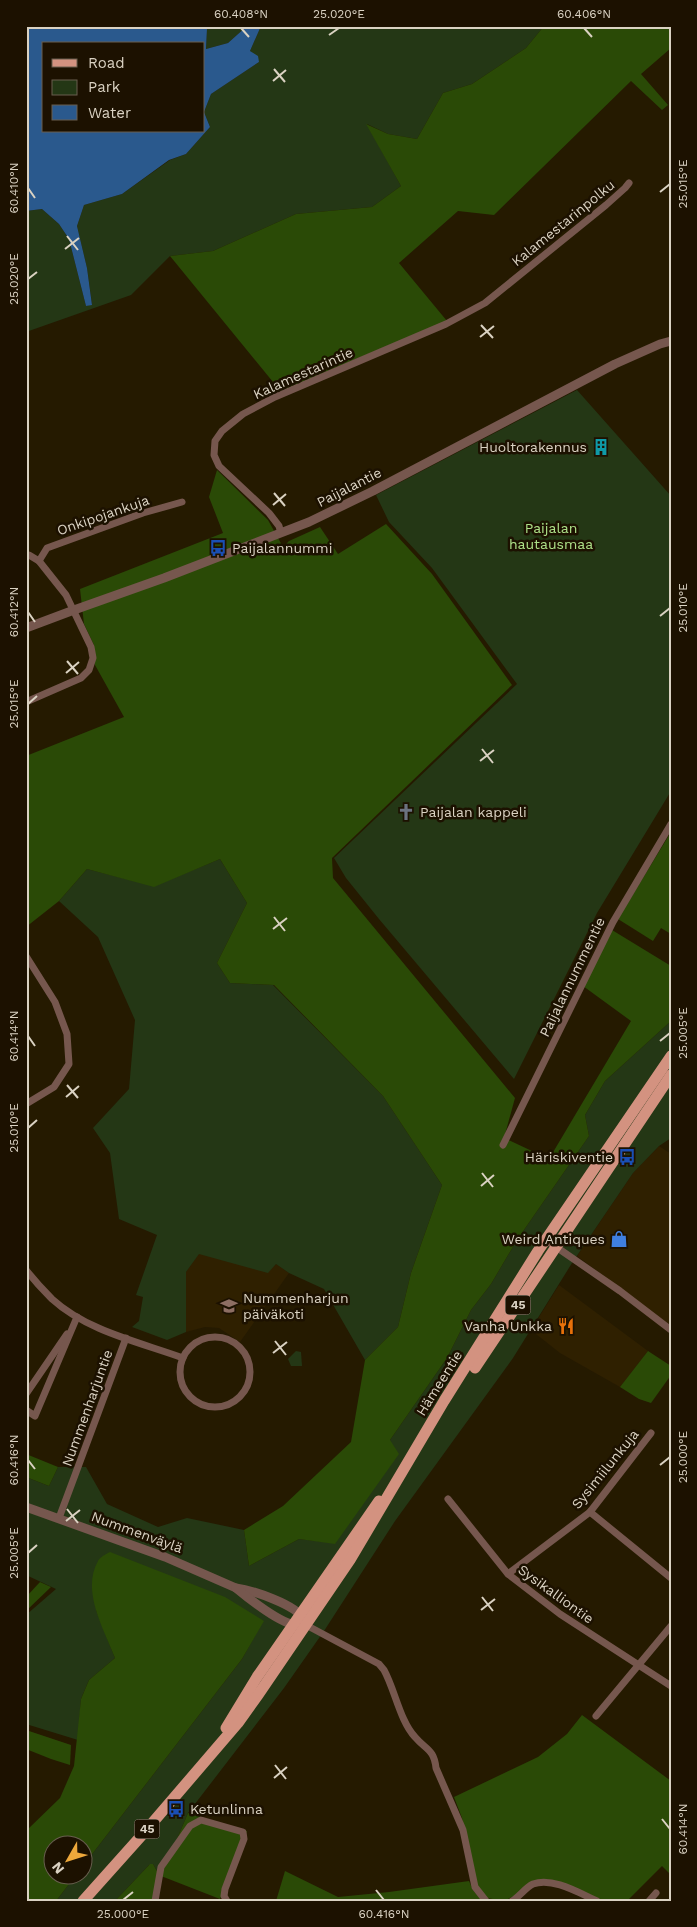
<svg xmlns="http://www.w3.org/2000/svg" width="697" height="1927" viewBox="0 0 697 1927" font-family="'Work Sans',sans-serif">
	<rect width="100%" height="100%" fill="#251a00"/>
	<!-- built -->
	<g fill="#2f2000">
		<path d="M659,1146L671,1154V1326L577,1256L633,1173Z"/>
		<path d="M199,1253L268,1272L276,1264L289,1273L240,1342L219,1328L205,1327L186,1332V1272Z"/>
		<path d="M559,1285L648,1351L620,1387L560,1353L531,1330Z"/>
	</g>
	<!-- green -->
	<g fill="#243715">
		<path d="M205,26H247L228,43L206,49L207,29Z"/>
		<path d="M261,26H544L526,48L472,84L443,93L417,139L388,134L367,124L401,186L372,207L296,214L213,251L170,256L131,295L26,332V211L42,209L59,224L69,239L86,306L92,304L87,268L77,226L84,205L122,194L170,160L186,154L210,127L204,112L211,94L259,62L250,51Z"/>
		<path d="M577,390L671,496V791L597,913L514,1079L379,919L346,878L334,858L517,684L432,568L389,522L376,495Z"/>
		<path d="M220,859L247,903L217,963L230,983L273,985L383,1096L442,1185L411,1273L398,1327L365,1360L324,1289L289,1273L276,1264L268,1273L199,1254L186,1272V1332L167,1340L132,1327L139,1321L143,1297L136,1295L157,1235L119,1219L110,1153L93,1128L129,1089L135,1020L98,937L59,901L87,869L154,886Z"/>
		<path d="M671,1021V1138L659,1146L633,1173L572,1263L513,1358L395,1521L324,1631L284,1688L188,1813L165,1867L157,1871L153,1864L149,1865L115,1901H56L76,1875L82,1874L83,1866L242,1659L263,1621L96,1610L115,1658L89,1680L81,1699L78,1740L26,1724V1615L56,1589L26,1575V1477L49,1486L58,1467H86L107,1504L158,1527L187,1518L244,1530L249,1566L299,1539L335,1543L390,1440L447,1358L471,1310L491,1284L517,1240L589,1136L585,1115L605,1081Z"/>
		<path d="M296,1351L301,1352L302,1366H291L288,1359Z"/>
	</g>
	<!-- forest -->
	<g fill="#2a4a06">
		<path d="M544,26H671V48L641,74L668,105L662,110L631,81L494,215L458,211L399,263L447,321L313,377L282,393L170,256L213,251L296,214L372,207L401,186L366,124L388,134L417,139L443,93L472,84L526,48Z"/>
		<path d="M217,470L268,520L283,547L289,541L320,527L338,554L386,524L432,574L512,685L332,858L333,878L515,1098L504,1138L549,1159L631,1021L583,986L612,930L671,966V1021L605,1081L585,1115L589,1136L517,1240L491,1284L471,1310L447,1358L390,1440L399,1454L335,1544L299,1539L249,1566L244,1530L283,1506L351,1442L365,1360L398,1327L411,1273L442,1185L383,1096L274,985L230,983L217,963L247,903L220,859L154,887L87,869L59,901L26,927V756L124,717L95,665L94,645L84,624L80,589L223,533L209,497Z"/>
		<path d="M671,832V934L661,928L653,941L618,919Z"/>
		<path d="M648,1351L671,1366V1375L651,1403L639,1399L620,1387Z"/>
		<path d="M26,1454L58,1467L49,1486L26,1477Z"/>
		<path d="M110,1552L225,1597L264,1621L242,1659L83,1866L82,1844H52V1874L76,1875L56,1901H26V1831L60,1798L74,1766L81,1699L89,1680L115,1658C104,1629 81,1591 98,1561C100,1557 106,1554 110,1552Z"/>
		<path d="M40,1582L51,1587L26,1611V1597Z"/>
		<path d="M582,1715L671,1781V1875L662,1866L627,1901H605L562,1883L545,1879L531,1883L518,1894L504,1901L487,1898L477,1886L462,1818L454,1797L538,1757L567,1734Z"/>
		<path d="M26,1730L71,1745L70,1765L51,1759L26,1749Z"/>
		<path d="M188,1813L247,1831L220,1899L161,1876L158,1901H115L150,1864H153L157,1871L165,1867Z"/>
		<path d="M285,1871L338,1897L389,1892L469,1881L473,1890L482,1901H276Z"/>
	</g>
	<!-- water -->
	<path fill="#2a598d" fill-rule="evenodd" d="M26,26H205L207,29L206,49L228,43L247,26H261L250,51L258,56L259,62L211,94L204,112L210,127L186,154L169,160L122,194L84,205L77,226L87,268L92,305L86,306L69,239L59,224L42,209L26,211ZM44,44H204V131H44Z"/>
	<g fill="none" stroke-linecap="round" stroke-linejoin="round">
		<!-- minor -->
		<g stroke="#76574e" stroke-width="7">
			<path d="M281,533L279,526L269,513L219,466L214,455L215,441L222,431L243,414L275,397L446,324L485,303L606,205L625,188L629,183"/>
			<path d="M26,556L29,555L39,561L66,595L91,647L93,658L89,670L81,678L26,702"/>
			<path d="M39,561L47,548L143,513L182,502"/>
			<path d="M26,956L55,1002L67,1034L69,1064L54,1087L26,1104"/>
			<path d="M503,1145L613,922L671,824"/>
			<path d="M546,1240L620,1291L671,1330"/>
			<path d="M26,1270C34,1280 43,1290 52,1299C87,1331 139,1342 183,1358"/>
			<circle cx="215" cy="1372" r="35"/>
			<path d="M26,1394L67,1334"/>
			<path d="M26,1410L35,1416L77,1317"/>
			<path d="M448,1499L508,1574L560,1614L671,1686"/>
			<path d="M590,1512L671,1578"/>
			<path d="M59,1518L126,1338"/>
			<path d="M508,1574L590,1512L651,1433"/>
			<path d="M306,1625L379,1664L384,1670C395,1690 400,1721 415,1737C426,1750 434,1749 436,1768L463,1830L475,1887L486,1901"/>
			<path d="M596,1716L671,1626"/>
			<path d="M155,1901L161,1867L190,1826L201,1820L243,1832L244,1839L225,1889L224,1896L227,1901"/>
			<path d="M512,1901C519,1897 526,1887 533,1884C553,1877 579,1893 597,1901"/>
			<path d="M649,1901L656,1893"/>
		</g>
		<!-- tertiary -->
		<g stroke="#76574e" stroke-width="9">
			<path d="M26,628L74,610L164,578L309,522L373,491L615,364L660,344L671,341"/>
			<path d="M26,1507L165,1557L236,1588C252,1590 297,1605 303,1619"/>
			<path d="M236,1588C248,1598 282,1625 297,1625"/>
		</g>
		<!-- primary -->
		<g stroke="#d39280" stroke-width="11">
			<path d="M475,1368L671,1075"/>
			<path d="M226,1728L257,1677L379,1501"/>
			<path d="M83,1901L142,1835L238,1723L258,1695L350,1560L444,1401L538,1251L671,1056"/>
		</g>
	</g>
	<!-- ticks -->
	<path fill="none" stroke="#dad2c2" stroke-width="2" d="M241,28L249,37M584,28L592,37M329,35L339,28M274,69L285,82M273,81L286,70M28,188L35,198M660,192L670,184M67,236L78,250M65,249L79,238M28,279L37,272M481,325L493,338M480,337L494,326M274,493L285,506M273,505L286,494M28,612L35,622M660,616L670,608M67,661L78,674M66,673L79,662M28,704L37,696M482,749L493,763M480,761L494,750M274,917L285,931M273,929L287,918M28,1036L35,1046M660,1041L670,1033M67,1085L78,1098M66,1097L79,1086M28,1128L37,1120M482,1173L493,1187M481,1186L494,1175M275,1341L286,1355M273,1353L287,1342M28,1460L35,1469M660,1465L670,1457M67,1509L78,1523M66,1521L80,1510M28,1553L37,1545M482,1597L493,1611M481,1610L495,1599M275,1765L286,1779M274,1778L287,1767M662,1819L670,1829M376,1890L384,1900M123,1900L133,1892"/>
	<!-- icons -->
	<defs>
		<g id="building-bare" transform="scale(1.35)"><path d="M-4-6H4V6H1V3H-1V6H-4ZM-2.5-4.3h1.7v1.8h-1.7ZM.8-4.3h1.7v1.8H.8ZM-2.5-1h1.7V.8h-1.7ZM.8-1h1.7V.8H.8Z" fill="#0f9aa8" stroke="#1c1100" stroke-width="2.5" paint-order="stroke"/></g>
		<g id="bus-bare" transform="scale(1.35)"><path d="M-5-6H5V4H4V6H2V4H-2V6H-4V4H-5ZM-3.5-4V0h7V-4ZM-3.5 1.2v1.5H-2V1.2ZM2 1.2v1.5H3.5V1.2Z" fill="#1a4fb4" stroke="#1c1100" stroke-width="2.5" paint-order="stroke"/></g>
		<g id="church-bare" transform="scale(1.35)"><path d="M-1.2-6h2.4v3.5h3.3v2.4h-3.3V6h-2.4V-.1h-3.3v-2.4h3.3Z" fill="#6b7280" stroke="#1c1100" stroke-width="2.5" paint-order="stroke"/></g>
		<g id="shop-bare" transform="scale(1.35)"><path d="M-5-2.5h2.3a2.7 3.5 0 0 1 5.4 0H5L5.5 6h-11ZM-1.5-2.5h3a1.5 2.3 0 0 0-3 0Z" fill="#3f7fe0" stroke="#1c1100" stroke-width="2.5" paint-order="stroke"/></g>
		<g id="school-bare" transform="scale(1.35)"><path d="M0-5L7-2L0 1L-7-2ZM-4 1L0 2.5L4 1V4Q0 6-4 4Z" fill="#8d6e63" stroke="#1c1100" stroke-width="2.5" paint-order="stroke"/></g>
		<g id="restaurant-bare" transform="scale(1.35)"><path d="M-5-6h1v4h1v-4h1v4h1v-4h1v5L-1.5 .5V6h-2V.5L-5-1ZM5-6V6H3V1.5H1.5Q1.5-4 5-6Z" fill="#e8710a" stroke="#1c1100" stroke-width="2.5" paint-order="stroke"/></g>
	</defs>
	<g fill-rule="evenodd">
		<use href="#building-bare" x="601" y="447"/>
		<use href="#bus-bare" x="218" y="548"/>
		<use href="#church-bare" x="406" y="812"/>
		<use href="#bus-bare" x="627" y="1157"/>
		<use href="#shop-bare" x="619" y="1239"/>
		<use href="#school-bare" x="229" y="1306"/>
		<use href="#restaurant-bare" x="566" y="1326"/>
		<use href="#bus-bare" x="176" y="1809"/>
	</g>
	<g text-anchor="middle" stroke-width="5" stroke-linejoin="round" paint-order="stroke">
		<!-- shield labels -->
		<g fill="#1c1100" stroke="#a19888" stroke-width="1">
			<rect x="505.5" y="1295.5" width="25" height="19" rx="4"/>
			<rect x="134.5" y="1819.5" width="25" height="19" rx="4"/>
		</g>
		<g font-size="12" font-weight="bold" fill="#dad2c2">
			<text x="518" y="1309">45</text>
			<text x="147" y="1833">45</text>
		</g>
		<!-- street labels -->
		<g font-size="14" fill="#dad2c2" stroke="#1c1100">
			<text transform="translate(563 223) rotate(-39)" y="5">Kalamestarinpolku</text>
			<text transform="translate(303 373) rotate(-24)" y="5">Kalamestarintie</text>
			<text transform="translate(349 487) rotate(-27)" y="5">Paijalantie</text>
			<text transform="translate(103 515) rotate(-19)" y="5">Onkipojankuja</text>
			<text transform="translate(572 977) rotate(-64)" y="5">Paijalannummentie</text>
			<text transform="translate(439 1383) rotate(-58)" y="5">Hämeentie</text>
			<text transform="translate(87 1408) rotate(-70)" y="5">Nummenharjuntie</text>
			<text transform="translate(605 1469) rotate(-51)" y="5">Sysimiilunkuja</text>
			<text transform="translate(137 1532) rotate(20)" y="5">Nummenväylä</text>
			<text transform="translate(556 1594) rotate(36)" y="5">Sysikalliontie</text>
		</g>
		<!-- poi labels -->
		<g font-size="14" fill="#dad2c2" stroke="#1c1100" text-anchor="end">
			<text x="587" y="452">Huoltorakennus</text>
			<text x="232" y="553" text-anchor="start">Paijalannummi</text>
			<text x="420" y="817" text-anchor="start">Paijalan kappeli</text>
			<text x="613" y="1162">Häriskiventie</text>
			<text x="605" y="1244">Weird Antiques</text>
			<text x="243" y="1303" text-anchor="start">Nummenharjun<tspan x="243" dy="16">päiväkoti</tspan></text>
			<text x="552" y="1331">Vanha Unkka</text>
			<text x="190" y="1814" text-anchor="start">Ketunlinna</text>
		</g>
		<!-- park labels -->
		<g font-size="14" fill="#aee188" stroke="#1c1100">
			<text x="551" y="533">Paijalan<tspan x="551" dy="16">hautausmaa</tspan></text>
		</g>
	</g>
	<!-- border -->
	<rect width="697" height="1927" fill="none" stroke="#1c1100" stroke-width="55"/>
	<!-- legend -->
	<rect x="42" y="42" width="162" height="90" fill="#1c1100" stroke="#685e4e"/>
	<rect x="52" y="59" width="25" height="8" fill="#d39280" stroke="#685e4e"/>
	<text x="88" y="68" font-size="15" fill="#dad2c2">Road</text>
	<rect x="52" y="80" width="25" height="15" fill="#243715" stroke="#685e4e"/>
	<text x="88" y="92" font-size="15" fill="#dad2c2">Park</text>
	<rect x="52" y="105" width="25" height="15" fill="#2a598d" stroke="#685e4e"/>
	<text x="88" y="118" font-size="15" fill="#dad2c2">Water</text>
	<!-- north arrow -->
	<g transform="translate(68 1860) rotate(231)"><circle r="24" fill="#1c1100" stroke="#685e4e"/>
	<path d="M0-4L9 19L0 12L-9 19Z" fill="#eda83b"/>
	<text y="-8" font-size="14" font-weight="bold" text-anchor="middle" fill="#dad2c2">N</text>
	</g>
	<rect x="28" y="28" width="642" height="1872" fill="none" stroke="#dad2c2" stroke-width="2"/>
	<g font-size="12" text-anchor="middle" fill="#dad2c2">
		<text x="241" y="18">60.408°N</text>
		<text x="339" y="18">25.020°E</text>
		<text x="584" y="18">60.406°N</text>
		<text transform="translate(683 184) rotate(-90)" y="4">25.015°E</text>
		<text transform="translate(14 188) rotate(-90)" y="4">60.410°N</text>
		<text transform="translate(14 279) rotate(-90)" y="4">25.020°E</text>
		<text transform="translate(683 608) rotate(-90)" y="4">25.010°E</text>
		<text transform="translate(14 612) rotate(-90)" y="4">60.412°N</text>
		<text transform="translate(14 704) rotate(-90)" y="4">25.015°E</text>
		<text transform="translate(683 1033) rotate(-90)" y="4">25.005°E</text>
		<text transform="translate(14 1036) rotate(-90)" y="4">60.414°N</text>
		<text transform="translate(14 1128) rotate(-90)" y="4">25.010°E</text>
		<text transform="translate(683 1457) rotate(-90)" y="4">25.000°E</text>
		<text transform="translate(14 1460) rotate(-90)" y="4">60.416°N</text>
		<text transform="translate(14 1553) rotate(-90)" y="4">25.005°E</text>
		<text transform="translate(683 1829) rotate(-90)" y="4">60.414°N</text>
		<text x="123" y="1918">25.000°E</text>
		<text x="384" y="1918">60.416°N</text>
	</g>
</svg>
